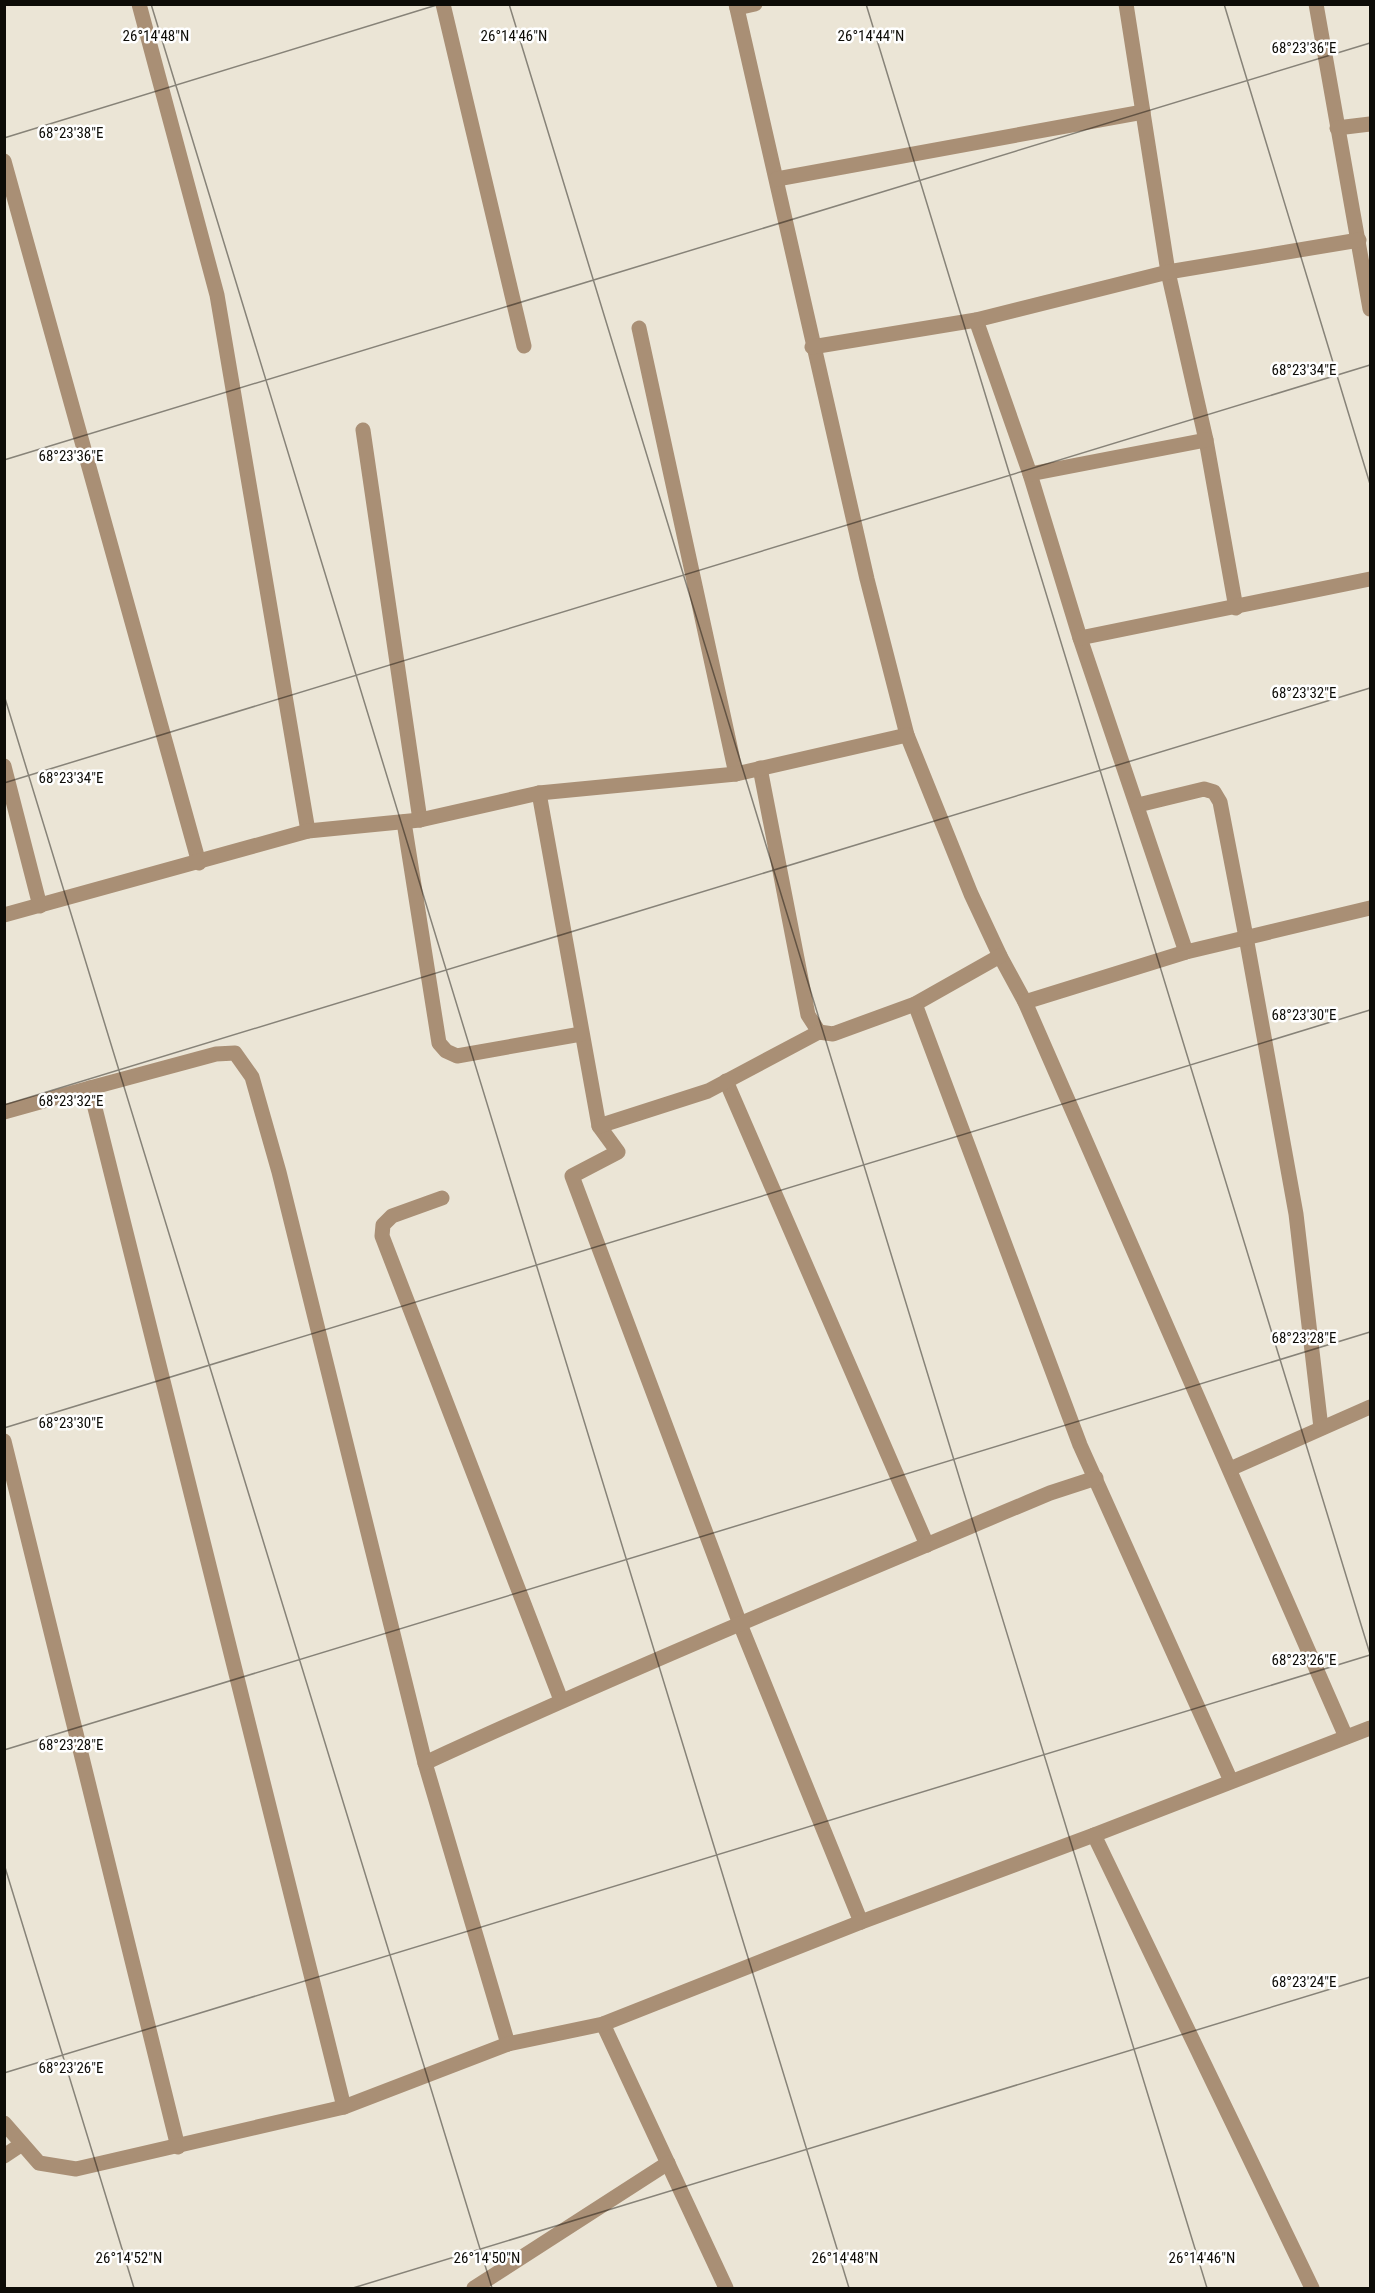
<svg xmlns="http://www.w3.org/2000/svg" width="1375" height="2293" viewBox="0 0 1375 2293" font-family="'Roboto Condensed',sans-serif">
	<rect width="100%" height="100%" fill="#ebe5d6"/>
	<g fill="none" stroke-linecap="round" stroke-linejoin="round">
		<!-- minor -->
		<g stroke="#a98f75" stroke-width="15">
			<path d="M139,4L217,295L308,831"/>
			<path d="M443,4L524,346"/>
			<path d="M736,4L867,579L907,735L971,894L1000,956L1025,1002L1346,1737"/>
			<path d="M1126,4L1168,272L1206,440L1236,608"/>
			<path d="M1316,4L1370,309"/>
			<path d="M737,8L755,4"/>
			<path d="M1337,128L1370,124"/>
			<path d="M4,161L199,863"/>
			<path d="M777,179L1143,112"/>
			<path d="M976,320L1030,474L1080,638L1186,952"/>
			<path d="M639,328L736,774"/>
			<path d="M812,347L976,320L1168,272L1359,240"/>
			<path d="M363,430L420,820"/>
			<path d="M1030,474L1206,440"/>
			<path d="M1080,638L1370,579"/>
			<path d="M4,766L40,906"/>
			<path d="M760,768L808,1015L819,1032"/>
			<path d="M539,793L599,1126L618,1152L572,1176L740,1624L861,1922"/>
			<path d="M1138,805L1204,789L1214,792L1220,802L1246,937L1296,1214L1321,1428"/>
			<path d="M404,822L439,1043L446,1051L457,1056L581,1034"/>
			<path d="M4,915L308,831L420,820L539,793L736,774L907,735"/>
			<path d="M1025,1002L1186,952L1370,908"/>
			<path d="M915,1004L1080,1445L1231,1781"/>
			<path d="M726,1081L927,1545"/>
			<path d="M90,1088L216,1054L235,1053L252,1077L279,1172L425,1763L508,2044"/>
			<path d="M4,1112L90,1088L344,2107"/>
			<path d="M599,1126L708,1091L819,1032L833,1034L915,1004L1000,956"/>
			<path d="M442,1198L392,1216L383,1225L382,1236L561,1700"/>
			<path d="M4,1441L178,2147"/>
			<path d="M1230,1469L1370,1407"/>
			<path d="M425,1763C631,1668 841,1581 1050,1493L1096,1478"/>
			<path d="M603,2024L726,2288"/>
			<path d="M4,2156L22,2144"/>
			<path d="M474,2288L668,2163"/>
		</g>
		<!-- tertiary -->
		<g stroke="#a98f75" stroke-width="15">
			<path d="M1094,1835L1312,2288"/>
			<path d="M4,2123L39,2163L76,2169L344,2107L508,2044L603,2024L861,1922L1094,1835L1370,1728"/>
		</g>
	</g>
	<!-- ticks -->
	<path fill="none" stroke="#0d0c07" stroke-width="1.5" stroke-opacity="0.45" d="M151,4L849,2288M509,4L1207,2288M866,4L1370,1654M1224,4L1370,484M4,138L440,4M4,460L1370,43M4,695L492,2288M4,783L1370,365M4,1105L1370,688M4,1428L1370,1010M4,1750L1370,1332M4,1864L134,2288M4,2073L1370,1655M353,2288L1370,1977"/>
	<g font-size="15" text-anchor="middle" fill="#0d0c07" stroke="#fff" stroke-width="5" stroke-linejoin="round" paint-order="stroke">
		<text x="156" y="41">26°14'48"N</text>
		<text x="514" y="41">26°14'46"N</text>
		<text x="871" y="41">26°14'44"N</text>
		<text x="1304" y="53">68°23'36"E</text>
		<text x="71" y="138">68°23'38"E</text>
		<text x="1304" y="375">68°23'34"E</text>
		<text x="71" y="461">68°23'36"E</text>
		<text x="1304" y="698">68°23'32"E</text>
		<text x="71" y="783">68°23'34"E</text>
		<text x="1304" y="1020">68°23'30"E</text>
		<text x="71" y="1106">68°23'32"E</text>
		<text x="1304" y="1343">68°23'28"E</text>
		<text x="71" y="1428">68°23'30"E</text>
		<text x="1304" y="1665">68°23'26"E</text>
		<text x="71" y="1750">68°23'28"E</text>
		<text x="1304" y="1987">68°23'24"E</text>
		<text x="71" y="2073">68°23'26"E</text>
		<text x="129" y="2263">26°14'52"N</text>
		<text x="487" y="2263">26°14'50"N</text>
		<text x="845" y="2263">26°14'48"N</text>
		<text x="1202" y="2263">26°14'46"N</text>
	</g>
	<!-- border -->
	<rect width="1375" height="2293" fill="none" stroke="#0d0c07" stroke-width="12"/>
</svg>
